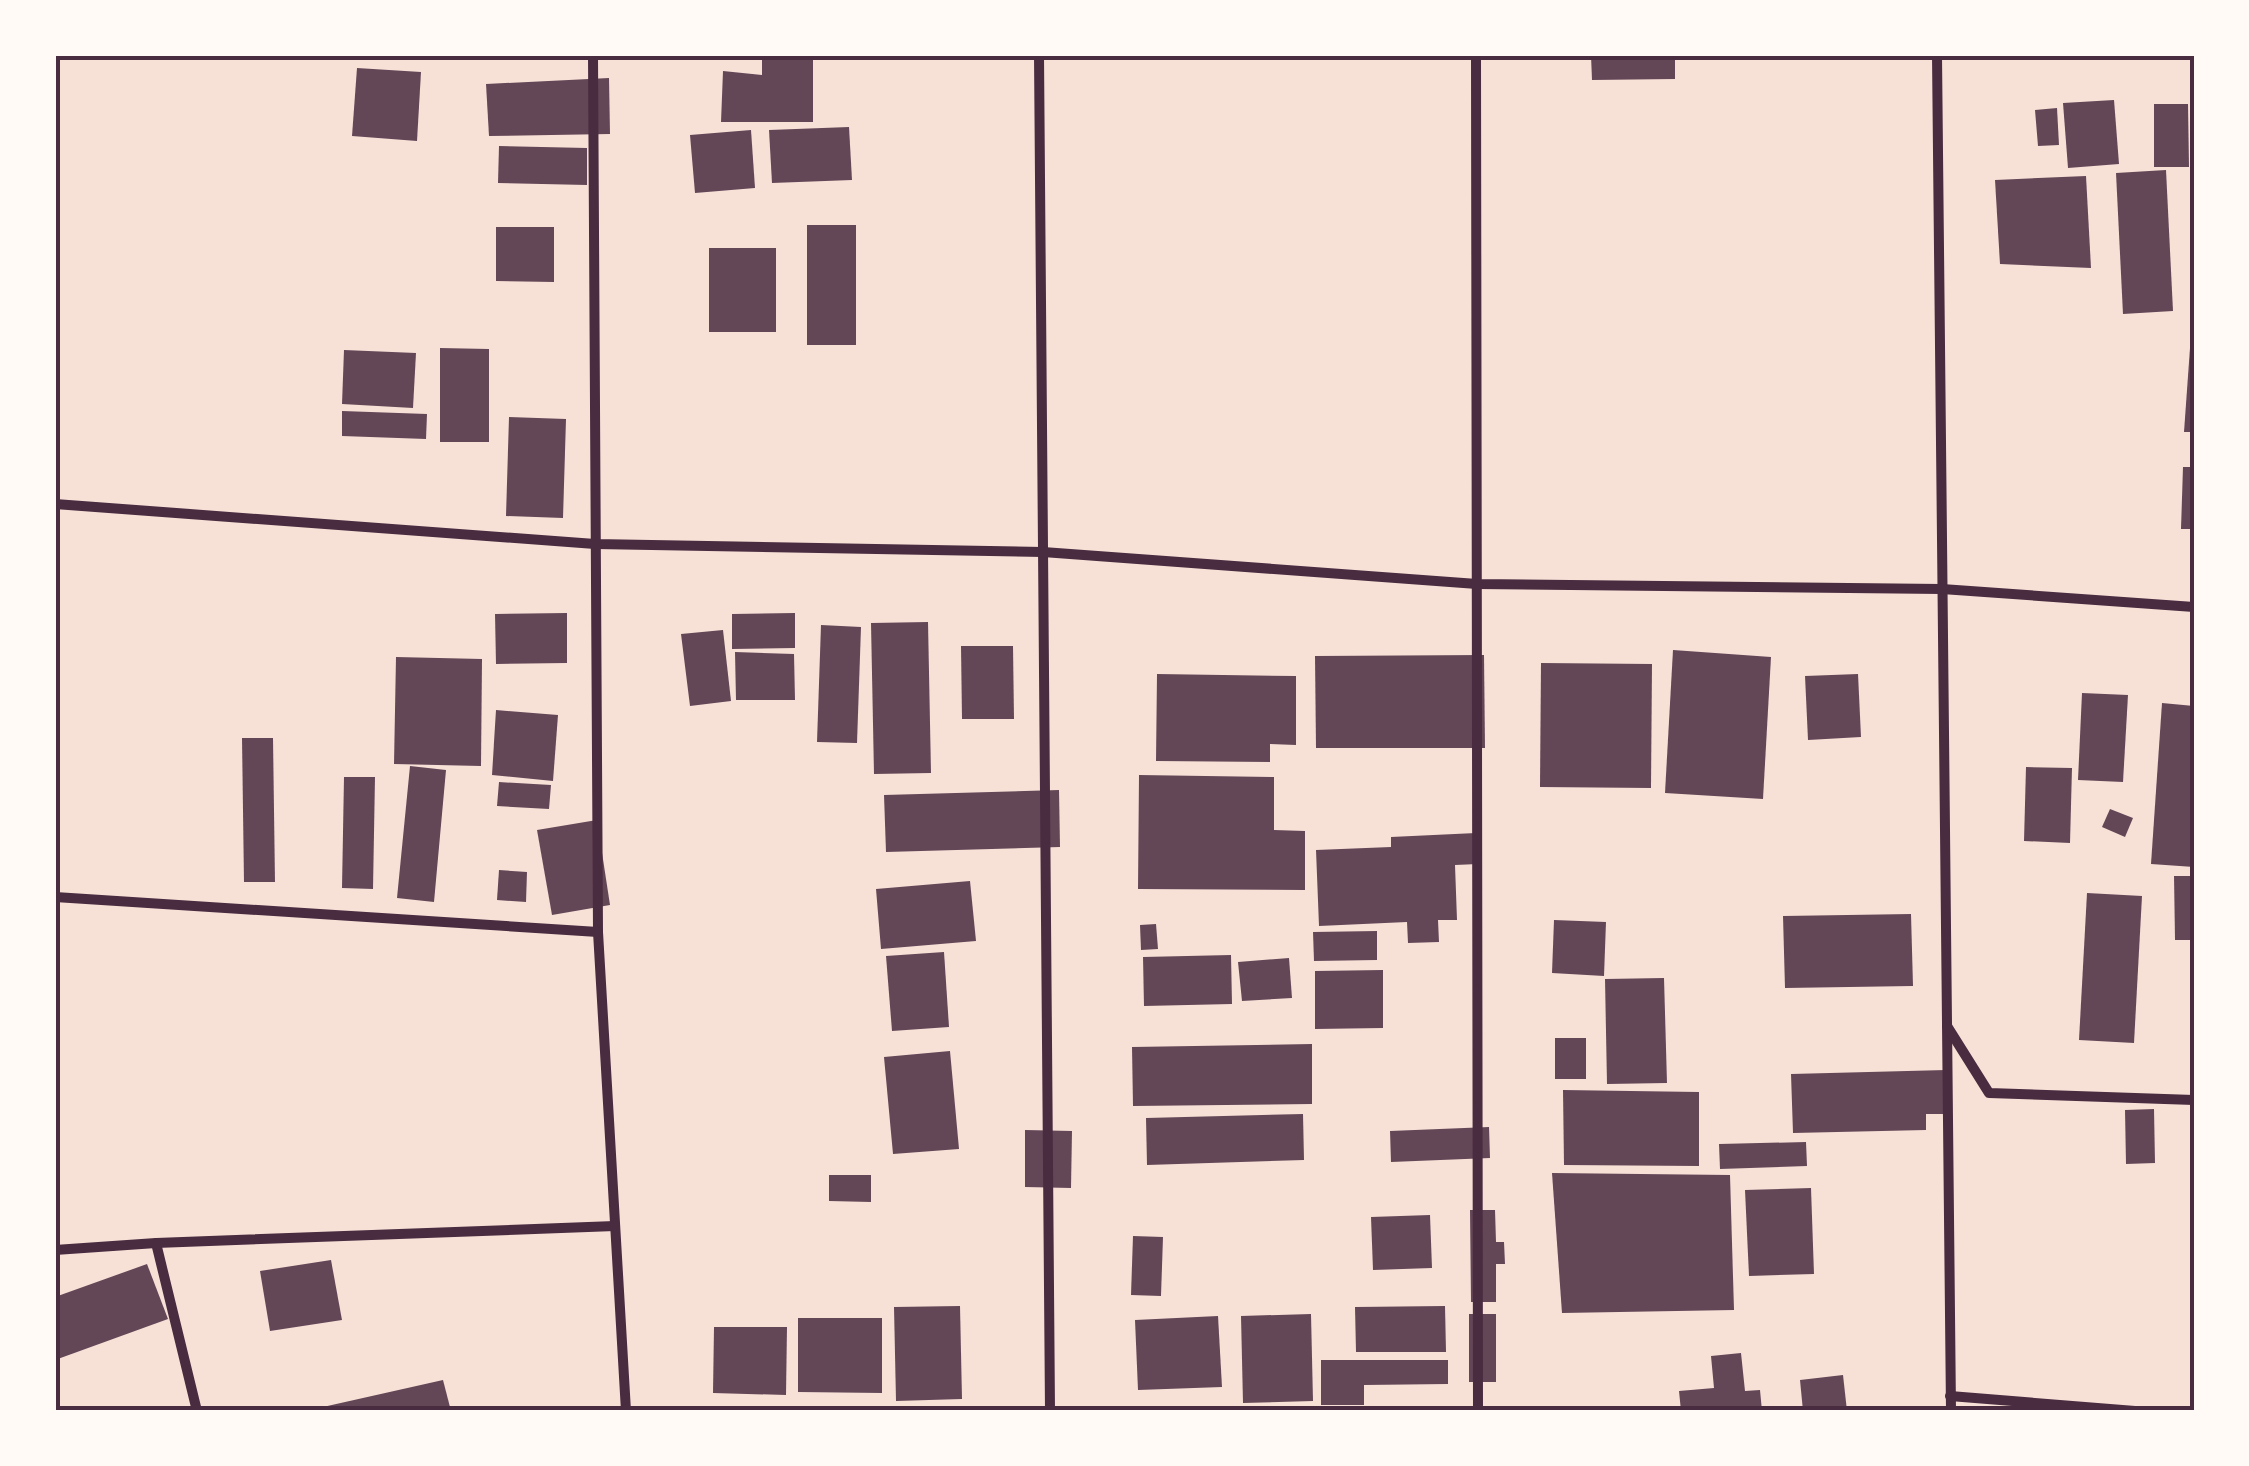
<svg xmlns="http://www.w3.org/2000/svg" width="2249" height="1466" viewBox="0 0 2249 1466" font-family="Karla,sans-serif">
	<rect width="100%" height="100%" fill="#f7e1d7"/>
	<!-- building -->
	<g fill="#644757">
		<path d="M762,55L813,56V122H721L723,71L762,75Z"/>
		<path d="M1591,55H1675V79L1592,80Z"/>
		<path d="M357,68L421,72L417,141L352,136Z"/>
		<path d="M609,78L610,134L489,136L486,84Z"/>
		<path d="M2114,100L2119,164L2068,168L2063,103Z"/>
		<path d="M2154,104H2188L2189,167H2154Z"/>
		<path d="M2057,108L2059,145L2038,146L2035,110Z"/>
		<path d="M849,127L852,180L772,183L769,130Z"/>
		<path d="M751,130L755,188L695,193L690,135Z"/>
		<path d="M499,146L587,148V185L498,183Z"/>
		<path d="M2166,170L2173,311L2123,314L2116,173Z"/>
		<path d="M2086,176L2091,268L2000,264L1995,180Z"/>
		<rect x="807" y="225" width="49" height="120"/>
		<path d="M496,227H554V282L496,281Z"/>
		<rect x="709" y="248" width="67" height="84"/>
		<path d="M2191,334L2194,335V432H2184Z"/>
		<path d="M440,348L489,349V442H440Z"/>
		<path d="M344,350L416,353L413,408L342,404Z"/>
		<path d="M342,411L427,414L426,439L342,436Z"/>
		<path d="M509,417L566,419L563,518L506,516Z"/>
		<path d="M2183,467H2194V529H2181Z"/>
		<path d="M567,613V663L496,664L495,614Z"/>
		<path d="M795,613V648L732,649V614Z"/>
		<path d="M928,622L931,773L874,774L871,623Z"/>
		<path d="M821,625L861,627L857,743L817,742Z"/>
		<path d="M723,630L731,701L690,706L681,634Z"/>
		<path d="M961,646H1013L1014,719H962Z"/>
		<path d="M1673,650L1771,657L1763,799L1665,793Z"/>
		<path d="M735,652L794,654L795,700H736Z"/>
		<path d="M1484,655L1485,748H1316L1315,656Z"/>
		<path d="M396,657L482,659L481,766L394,764Z"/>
		<path d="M1541,663L1652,664L1651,788L1540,787Z"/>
		<path d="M1157,674L1296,676V745L1270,744V762L1156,761Z"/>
		<path d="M1858,674L1861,737L1808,740L1805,676Z"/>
		<path d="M2082,693L2128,695L2123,782L2078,780Z"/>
		<path d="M2162,703L2194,706V867L2151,864Z"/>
		<path d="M496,710L558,715L553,781L492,775Z"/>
		<path d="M242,738H273L275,882H244Z"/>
		<path d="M410,766L446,770L434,902L397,898Z"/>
		<path d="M2026,767L2072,768L2070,843L2024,841Z"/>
		<path d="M1139,775L1274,777V830L1305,831V890L1138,889Z"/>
		<path d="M344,777H375L373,889L342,888Z"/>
		<path d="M499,782L551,785L549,809L497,806Z"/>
		<path d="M1059,790L1060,847L886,852L884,795Z"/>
		<path d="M2110,809L2133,818L2125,837L2102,827Z"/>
		<path d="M597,820L610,905L552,915L537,830Z"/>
		<path d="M1476,833L1478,864L1455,865L1457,920H1438L1439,942L1408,943L1407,922L1319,926L1316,850L1391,847V837Z"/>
		<path d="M499,870L527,872L526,902L497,900Z"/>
		<path d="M2174,876H2194V940H2175Z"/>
		<path d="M970,881L976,941L881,949L876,889Z"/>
		<path d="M2087,893L2142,896L2134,1043L2079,1040Z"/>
		<path d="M1911,914L1913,986L1785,988L1783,916Z"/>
		<path d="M1554,920L1606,922L1604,976L1552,973Z"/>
		<path d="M1156,924L1158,949L1141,950L1140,925Z"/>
		<path d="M1377,931V960L1314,961L1313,932Z"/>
		<path d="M944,952L949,1027L892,1031L886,956Z"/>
		<path d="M1231,955L1232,1004L1144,1006L1143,957Z"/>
		<path d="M1289,958L1292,998L1242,1001L1238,962Z"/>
		<path d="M1383,970V1028L1315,1029V971Z"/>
		<path d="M1664,978L1667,1083L1607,1084L1605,979Z"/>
		<rect x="1555" y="1038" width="31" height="41"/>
		<path d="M1312,1044V1104L1133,1106L1132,1047Z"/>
		<path d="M950,1051L959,1149L893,1154L884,1057Z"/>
		<path d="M1946,1070L1948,1114H1926V1130L1793,1133L1791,1074Z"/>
		<path d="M1563,1090L1699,1092V1166L1564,1165Z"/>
		<path d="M2154,1109L2155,1163L2126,1164L2125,1110Z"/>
		<path d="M1303,1114L1304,1160L1147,1165L1146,1118Z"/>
		<path d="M1489,1127L1490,1158L1391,1162L1390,1131Z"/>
		<path d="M1025,1130L1072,1131L1071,1188L1025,1187Z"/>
		<path d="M1806,1142L1807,1166L1720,1169L1719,1144Z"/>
		<path d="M1552,1173L1730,1175L1734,1310L1562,1313Z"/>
		<path d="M829,1175H871V1202L829,1201Z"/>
		<path d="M1811,1188L1814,1274L1749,1276L1745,1190Z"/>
		<path d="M1470,1210H1495L1496,1242H1504L1505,1264H1496V1302H1471Z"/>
		<path d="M1430,1215L1432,1268L1373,1270L1371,1217Z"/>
		<path d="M1133,1236L1163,1237L1161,1296L1131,1295Z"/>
		<path d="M331,1260L342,1320L270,1331L260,1271Z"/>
		<path d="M147,1264L168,1319L55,1360V1297Z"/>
		<path d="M960,1306L962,1399L896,1401L894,1307Z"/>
		<path d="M1445,1306L1446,1352H1356L1355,1307Z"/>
		<path d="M1311,1314L1313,1401L1243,1403L1241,1316Z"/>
		<rect x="1469" y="1314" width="27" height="68"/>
		<path d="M1218,1316L1222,1387L1138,1390L1135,1320Z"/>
		<path d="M798,1318H882V1393L798,1392Z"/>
		<path d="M714,1327H787L786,1395L713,1393Z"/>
		<path d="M1741,1353L1745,1391L1760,1390L1762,1411H1681L1679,1391L1714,1388L1711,1356Z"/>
		<path d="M1321,1360H1448V1384L1364,1385V1405H1321Z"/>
		<path d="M1843,1375L1847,1411H1803L1800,1380Z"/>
		<path d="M443,1380L451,1411H314V1409Z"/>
	</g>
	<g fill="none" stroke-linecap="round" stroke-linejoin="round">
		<!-- minor -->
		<g stroke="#4a2c40" stroke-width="10">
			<path d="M593,55L598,932L626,1411"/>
			<path d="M1039,55L1050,1411"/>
			<path d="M1476,55L1478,1411"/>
			<path d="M1937,55L1951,1411"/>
			<path d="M55,504L595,544L1043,552L1477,584L1942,589L2194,607"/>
			<path d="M55,897L598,932"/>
			<path d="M1947,1026L1989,1093L2194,1100"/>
			<path d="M156,1243L197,1411"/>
			<path d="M55,1250L156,1243L615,1226"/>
			<path d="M1950,1396L2135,1411"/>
		</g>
	</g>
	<!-- border -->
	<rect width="2249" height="1466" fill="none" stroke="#fffaf5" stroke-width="115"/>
	<rect x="58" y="58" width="2134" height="1350" fill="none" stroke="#4a2c40" stroke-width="4"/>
</svg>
